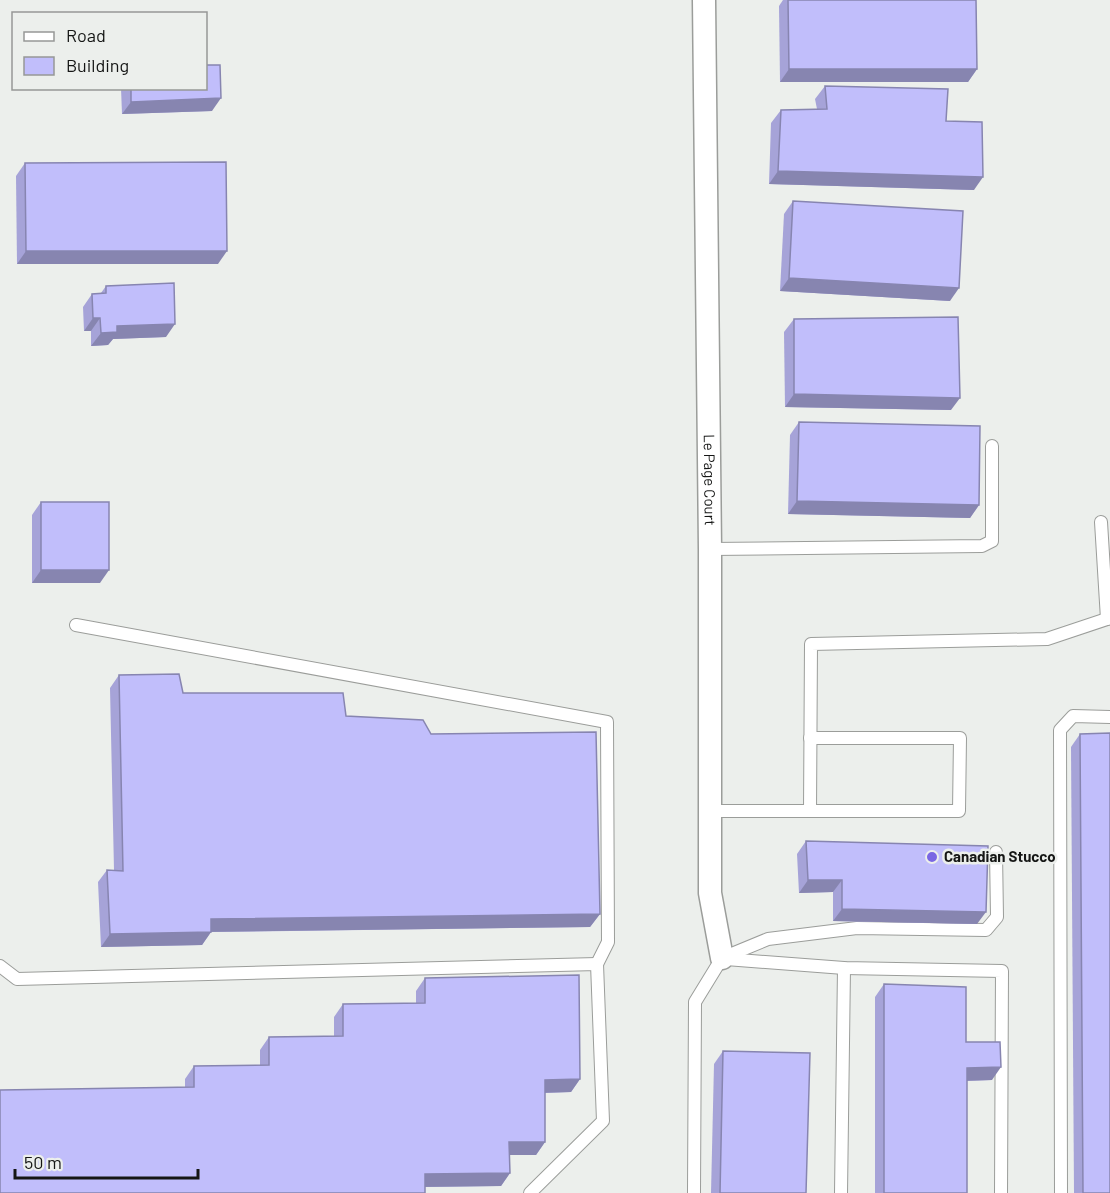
<svg xmlns="http://www.w3.org/2000/svg" width="1110" height="1193" viewBox="0 0 1110 1193" font-family="Barlow,sans-serif">
	<rect width="100%" height="100%" fill="#ecefec"/>
	<g fill="none" stroke-linecap="round" stroke-linejoin="round">
		<!-- lane casing -->
		<g stroke="#9b9d9a" stroke-width="14">
			<g id="lane">
				<path d="M1101,522L1107,619"/>
				<path d="M710,549L982,546L992,541V446"/>
				<path d="M76,625L607,722L608,942L597,964"/>
				<path d="M710,811H810L811,644L1047,639L1110,618"/>
				<path d="M810,811H959L960,738H810"/>
				<path d="M726,959L844,968L1002,971L1001,1193"/>
				<path d="M0,966L17,979L597,964L603,1121L530,1193"/>
				<path d="M694,1193L695,1002L722,958L768,939L857,928L986,930L997,917L996,852"/>
				<path d="M841,1193L844,968"/>
				<path d="M1061,1193L1060,730L1073,716L1110,717"/>
			</g>
		</g>
		<!-- street casing -->
		<g stroke="#9b9d9a" stroke-width="25">
			<g id="street">
				<path id="s1" d="M704,0L710,549V893L722,958"/>
			</g>
		</g>
		<!-- lane -->
		<use href="#lane" stroke="#fff" stroke-width="12"/>
		<!-- street -->
		<use href="#street" stroke="#fff" stroke-width="22"/>
	</g>
	<!-- wall -->
	<g fill="#a6a3d8">
		<path d="M783,0H976L977,69L968,82H780L779,6Z"/>
		<path d="M825,86L946,121L974,190L769,184L771,123L781,110L817,109L815,99Z"/>
		<path d="M121,88H206L212,111L122,114Z"/>
		<path d="M25,163L218,264H17L16,176Z"/>
		<path d="M793,201L950,301L780,291L784,214Z"/>
		<path d="M106,286L166,337L113,339L108,345L91,346V331H84L83,307L92,294L101,293Z"/>
		<path d="M794,319L951,410L785,407L784,332Z"/>
		<path d="M799,422L979,505L970,518L788,514L790,435Z"/>
		<path d="M41,502L100,583H32V515Z"/>
		<path d="M119,675L183,693L346,716L431,734L600,914L590,927L211,932L202,945L101,947L98,882L107,870H114L110,688Z"/>
		<path d="M1080,734L1110,1193H1074L1071,747Z"/>
		<path d="M806,841L977,924L833,921V892L799,893L797,854Z"/>
		<path d="M425,978L580,1079L571,1092L545,1093V1142L536,1155H509L510,1173L501,1186L425,1187L185,1087V1079L194,1066L260,1065V1050L269,1037L334,1036V1017L343,1004L416,1003V991Z"/>
		<path d="M884,984L966,1042L992,1080L967,1081V1193H875V997Z"/>
		<path d="M723,1051L806,1193H711L714,1064Z"/>
	</g>
	<!-- shaded-wall -->
	<g fill="#8785b0">
		<path d="M789,69H977L968,82H780Z"/>
		<path d="M221,98L212,111L122,114L131,102Z"/>
		<path d="M778,171L983,177L974,190L769,184Z"/>
		<path d="M26,251H227L218,264H17Z"/>
		<path d="M789,278L959,288L950,301L780,291Z"/>
		<path d="M93,318H100L91,331H84Z"/>
		<path d="M175,324L166,337L113,339L108,345L91,346L101,333L117,326Z"/>
		<path d="M794,394L960,398L951,410L785,407Z"/>
		<path d="M797,501L979,505L970,518L788,514Z"/>
		<path d="M41,570H109L100,583H32Z"/>
		<path d="M808,880H842L833,892L799,893Z"/>
		<path d="M842,909L986,912L977,924L833,921Z"/>
		<path d="M600,914L590,927L202,932L211,919Z"/>
		<path d="M211,932L202,945L101,947L110,934Z"/>
		<path d="M1001,1067L992,1080L958,1081L967,1068Z"/>
		<path d="M580,1079L571,1092L536,1093L545,1080Z"/>
		<path d="M509,1142H545L536,1155H500Z"/>
		<path d="M510,1173L501,1186L416,1187L425,1174Z"/>
	</g>
	<!-- building -->
	<g fill="#c1befb" stroke="#8785b0" stroke-width="1.5">
		<path d="M788,0H976L977,69H789Z"/>
		<path d="M206,65H220L221,98L131,102V88H206Z"/>
		<path d="M825,86L948,89L946,121L982,122L983,177L778,171L781,110L827,109Z"/>
		<path d="M226,162L227,251H26L25,163Z"/>
		<path d="M793,201L963,211L959,288L789,278Z"/>
		<path d="M174,283L175,324L117,326V332L101,333L100,318H93L92,294L106,293V286Z"/>
		<path d="M958,317L960,398L794,394V319Z"/>
		<path d="M799,422L980,426L979,505L797,501Z"/>
		<rect x="41" y="502" width="68" height="68"/>
		<path d="M179,674L183,693H343L346,716L423,720L431,734L596,732L600,914L211,919V932L110,934L107,870L123,871L119,675Z"/>
		<path d="M1110,733V1193H1083L1080,734Z"/>
		<path d="M806,841L988,846L986,912L842,909V880H808Z"/>
		<path d="M579,975L580,1079L545,1080V1142H509L510,1173L425,1174V1193H0V1090L194,1087V1066L269,1065V1037L343,1036V1004L425,1003V978Z"/>
		<path d="M884,984L966,987V1042H1000L1001,1067L967,1068V1193H884Z"/>
		<path d="M723,1051L810,1053L806,1193H720Z"/>
	</g>
	<!-- markers -->
	<circle fill="#7a67e3" stroke="#ecefec" stroke-width="2" cx="932" cy="857" r="6"/>
	<g text-anchor="middle" stroke-width="5" stroke-linejoin="round" paint-order="stroke">
		<!-- street labels -->
		<g font-size="15" fill="#151615" stroke="#ecefec">
			<text dy="5" stroke="none"><textPath href="#s1" startOffset="480">Le Page Court</textPath></text>
		</g>
		<!-- poi labels -->
		<g font-size="15" font-weight="bold" fill="#151615" stroke="#ecefec" text-anchor="start">
			<text x="944" y="862">Canadian Stucco</text>
		</g>
	</g>
	<!-- legend -->
	<rect x="12" y="12" width="195" height="78" fill="#ecefec" stroke="#969896" stroke-width="1.5"/>
	<rect x="24" y="32" width="30" height="9" fill="#ffffff" stroke="#969896" stroke-width="1.5"/>
	<text x="66" y="42" font-size="18" fill="#151615">Road</text>
	<rect x="24" y="57" width="30" height="18" fill="#c1befb" stroke="#969896" stroke-width="1.5"/>
	<text x="66" y="72" font-size="18" fill="#151615">Building</text>
	<!-- scale -->
	<path d="M15 1169v9h183v-9" fill="none" stroke="#151615" stroke-width="3"/>
	<text x="24" y="1169" font-size="18" fill="#151615" stroke="#ecefec" stroke-width="4.5" paint-order="stroke">50 m</text>
</svg>
